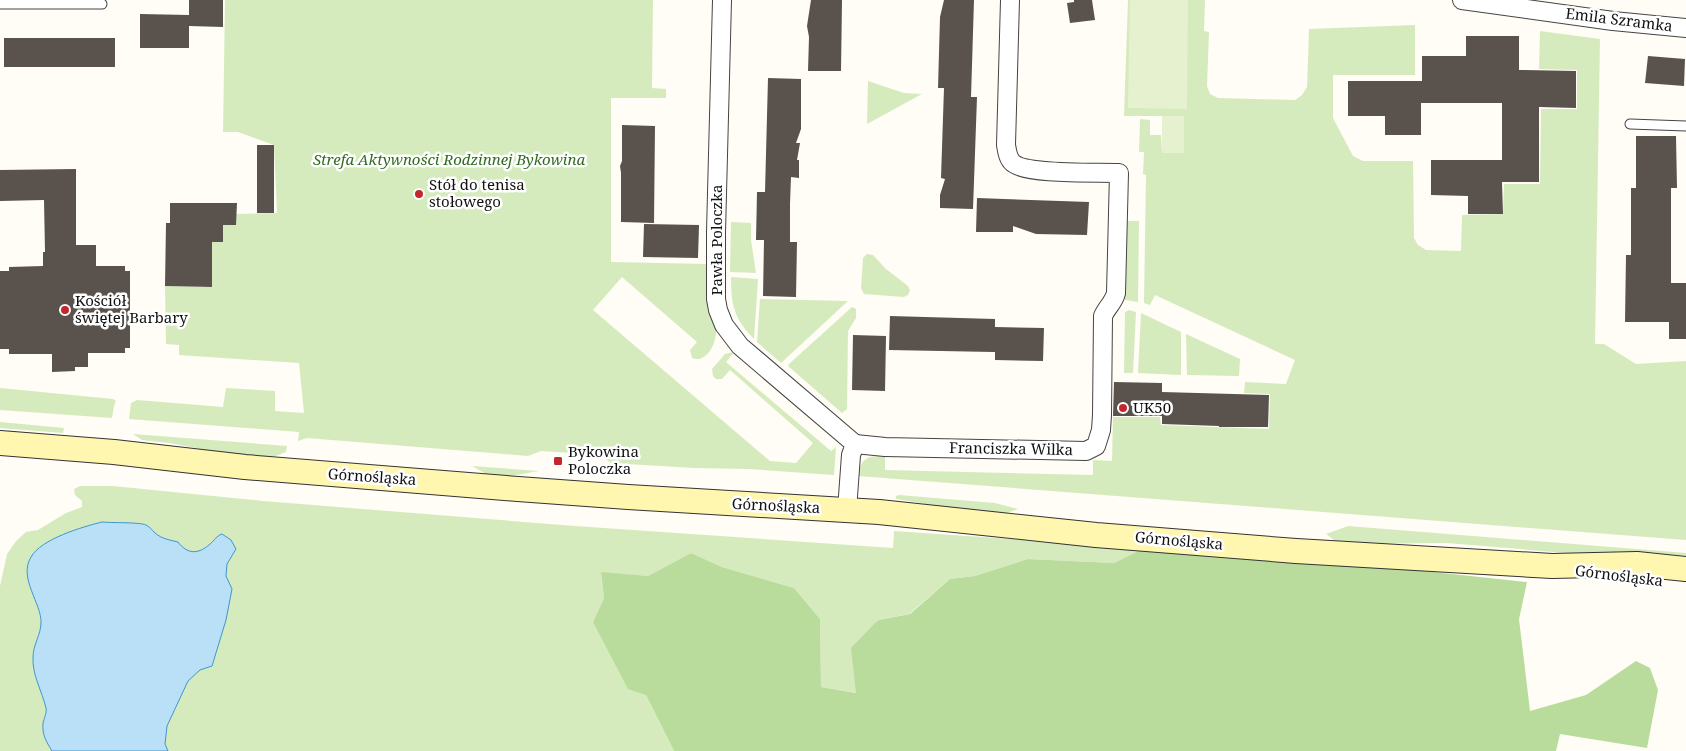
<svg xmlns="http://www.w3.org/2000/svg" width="1686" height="751" viewBox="0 0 1686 751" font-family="'Noto Serif',serif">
	<rect width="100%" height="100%" fill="#fffdf5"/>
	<!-- green -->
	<g fill="#d5ebbd">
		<path d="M225,0H653L652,88L666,89V98H611V262L708,264C708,280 707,297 709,312C711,318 716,324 716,330C717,343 706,364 692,358L690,350L697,342L622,277L593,310L770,461L796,463L813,443L730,370L722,379H716L713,376L712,369L725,354L734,352L726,362L831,451L836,447L834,475L749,469L694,468L611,463L600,455L541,451L528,456L307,438L298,441L299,432L129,419L131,403L137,400L223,407L226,388L275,391V411L304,413L299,363L179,355V345L166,344L165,286L211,287L212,242L223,225H236V214L277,213L274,145L238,132H223Z"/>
		<path d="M1128,0H1205L1204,31L1209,32L1207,86L1210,94L1218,98L1295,100L1302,95L1307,87L1309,29L1415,25V75H1333V118L1353,156L1363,161H1413L1414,238L1418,245L1426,250L1461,251L1462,215L1503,214L1504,184H1540L1541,109H1577V70L1539,69L1540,31L1600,39L1595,344H1604L1636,364L1686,361V540L858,476C861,457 868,456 885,456V470L1093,475V460L1112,461L1113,417H1160L1161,425L1269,429L1270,394L1244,393L1245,382L1286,384L1295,360L1155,295L1150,305L1144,303L1146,175L1143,174L1144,152H1139L1140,119L1150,120V135H1161L1162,153H1184V116H1124Z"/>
		<path d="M868,81L904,93L922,94L867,124Z"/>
		<path d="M1126,221H1139L1138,302L1125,300Z"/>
		<path d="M731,222L751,223V240L756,273L730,272Z"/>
		<path d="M867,254L873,255L886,269L908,286L910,290L908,295L904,297L864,294L861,288L863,258Z"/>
		<path d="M731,277L758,279L754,339C734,319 731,305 731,277Z"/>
		<path d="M760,299L848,301L781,363L757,342Z"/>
		<path d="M852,307L856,309V318L848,331L847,409L842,413L788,366L789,364Z"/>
		<path d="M1129,310L1136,312L1133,373H1124L1125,312Z"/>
		<path d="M1141,313L1181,332V375L1138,373Z"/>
		<path d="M1186,334L1240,359L1239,376L1187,375Z"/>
		<path d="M0,388L113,399L116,401L114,406L112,418L0,410Z"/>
		<path d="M0,422L64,428L63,433L0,428Z"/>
		<path d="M133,434L287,446L286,452L268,459L244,457L169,443L142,440Z"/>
		<path d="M472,466L539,471L505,477L488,475Z"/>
		<path d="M80,486H113L263,501L575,526L893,548L894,531L1144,548L1114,563L1028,559L975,576L950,579L909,614L877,620L857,693L821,687L820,619L794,588L722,567L691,553L648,576L601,573L604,598L593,622L646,695L674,751H0V586L7,554L16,541L26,532L38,530L66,513L82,507V501L75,495L74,489Z"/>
		<path d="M899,495L995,503L1018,509L999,516L896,499V496Z"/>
		<path d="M1348,526L1686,553V563L1447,543L1339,544L1326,534Z"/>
	</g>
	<!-- forest -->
	<path fill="#b9dc9c" d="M1144,548L1377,566L1527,582L1519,619L1530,711L1586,695L1636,661L1650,668L1658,690L1647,748L1560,734L1556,751H674L646,695L628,689L593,622L604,598L601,572L648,576L691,553L722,567L794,588L820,619L821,687L856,693L851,648L878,620L910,614L950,579L975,576L1028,559L1114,563Z"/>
	<!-- pitch -->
	<g fill="#e6f2cf">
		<path d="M1130,0H1188L1187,109L1128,108Z"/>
		<rect x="1162" y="116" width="22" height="37"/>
	</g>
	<!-- water -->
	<path fill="#b9e0f7" stroke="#3f96cf" d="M102,522C111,523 140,522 146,525C150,527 152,530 155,533C162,539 170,540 178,542C187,554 198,555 210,544C215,540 216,536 222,534L231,540L236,549L227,564L226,576L232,589L226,620L212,666L200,670L188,681L167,726L165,744L168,751H52C46,741 42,735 43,723C44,718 47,713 46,708C42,691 32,675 33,657C33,645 41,634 41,623C42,604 18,578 31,557C41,539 82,527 102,522Z"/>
	<!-- building -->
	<g fill="#5a524d">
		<path d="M189,0H223V27L189,26Z"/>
		<path d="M811,0H842L841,71H808L809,37L807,26Z"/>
		<path d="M944,0H974L971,97H977L973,209L940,208V195L945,179L941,178L944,88H938L940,17Z"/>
		<path d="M1074,0H1092L1095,20L1070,23L1067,3L1074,2Z"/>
		<path d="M140,14L189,15V48H140Z"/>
		<path d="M1466,36H1519V70L1576,71V108L1539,107V182H1502L1503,214H1468V196L1431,195V160H1502V103H1421V135H1385V116H1348V81H1422V56H1466Z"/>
		<rect x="4" y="38" width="111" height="29"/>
		<path d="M1648,56L1685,59L1684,86L1645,83Z"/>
		<path d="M768,78L801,79V129L796,143H800L797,160H799V178L791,177L790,204V242H797L796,297L763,296L764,240H756L757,192H765Z"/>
		<path d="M622,125L655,126L654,223L621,222V173L620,166L622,161Z"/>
		<path d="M1636,136H1676L1677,188H1671V283H1686V339H1669V322H1625L1626,255H1631V188H1636Z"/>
		<rect x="257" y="145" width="17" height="68"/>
		<path d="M76,169V245H96V266H125V271H130V348H125V353H88V367H75V371L52,372V354H9V349H0V271H9V267L43,266V252H45L44,200L0,201V170Z"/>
		<path d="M977,198L1089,202L1087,235L1036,234L1013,226V232H976Z"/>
		<path d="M170,203H237L236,225H223V242H212V287L165,286L166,223H170Z"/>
		<path d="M644,224L699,225L698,258L643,257Z"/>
		<path d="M890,316L995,319V327L1044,328L1043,361L995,360V352H993L889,350Z"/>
		<path d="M853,335L886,336L885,391L852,390Z"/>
		<path d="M1114,382L1162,383V392L1269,395L1268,427H1219V426L1162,424V416H1113Z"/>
	</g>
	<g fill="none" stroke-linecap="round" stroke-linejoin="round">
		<!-- lane casing -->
		<g stroke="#444" stroke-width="11">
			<g id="lane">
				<path d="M0,4H102"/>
				<path d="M1630,124L1686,126"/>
			</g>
		</g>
		<!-- street casing -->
		<g stroke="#444" stroke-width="20">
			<g id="street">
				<path d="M722,0L716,232V299L718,310L724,325L740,346L855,444L851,455L847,510"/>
				<path d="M1462,0L1613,21L1686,28"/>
				<path d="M855,444L885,447L1086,451L1096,446L1101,430L1102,415L1103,316C1107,307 1114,302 1116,293L1119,173C1098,172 1027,175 1013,163C1008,159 1007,151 1006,145L1010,0"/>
			</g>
		</g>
		<!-- secondary casing -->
		<g stroke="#333" stroke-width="26">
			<path id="secondary" d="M0,443L114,452L245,467L518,489L628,497L879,512L1096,535L1296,551L1552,566L1637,564L1686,569"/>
		</g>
		<!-- lane -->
		<use href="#lane" stroke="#fff" stroke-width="9"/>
		<!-- street -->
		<use href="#street" stroke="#fff" stroke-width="18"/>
		<!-- secondary -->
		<use href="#secondary" stroke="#fff6b0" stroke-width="24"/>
	</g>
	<!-- markers -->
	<g fill="#c4262e" stroke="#fff" stroke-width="2">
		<circle cx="419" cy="194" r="5"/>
		<circle cx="65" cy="310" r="5"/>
		<circle cx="1123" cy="408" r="5"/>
		<rect x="553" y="456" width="10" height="10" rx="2.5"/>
	</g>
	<g text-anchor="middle" stroke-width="5" stroke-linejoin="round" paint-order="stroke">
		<!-- street labels -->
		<g font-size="15" fill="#111" stroke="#fff">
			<text transform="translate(1619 20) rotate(7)" y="5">Emila Szramka</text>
			<text transform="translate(717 240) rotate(-90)" y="5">Pawła Poloczka</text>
			<text transform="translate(1011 449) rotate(1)" y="5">Franciszka Wilka</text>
			<text transform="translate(372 477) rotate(4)" y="5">Górnośląska</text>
			<text transform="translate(776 506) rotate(3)" y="5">Górnośląska</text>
			<text transform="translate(1179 541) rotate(5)" y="5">Górnośląska</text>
			<text transform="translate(1619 576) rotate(7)" y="5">Górnośląska</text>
		</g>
		<!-- park labels -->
		<g font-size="15" font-style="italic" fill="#2f6b1f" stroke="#fff">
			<text x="449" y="165">Strefa Aktywności Rodzinnej Bykowina</text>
		</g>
		<!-- poi labels -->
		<g font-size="15" fill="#111" stroke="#fff" text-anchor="start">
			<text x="429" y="190">Stół do tenisa<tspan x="429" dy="17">stołowego</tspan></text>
			<text x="75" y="306">Kościół<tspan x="75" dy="17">świętej Barbary</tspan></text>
			<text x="1133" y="413">UK50</text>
			<text x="568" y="457">Bykowina<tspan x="568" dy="17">Poloczka</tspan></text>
		</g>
	</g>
</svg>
